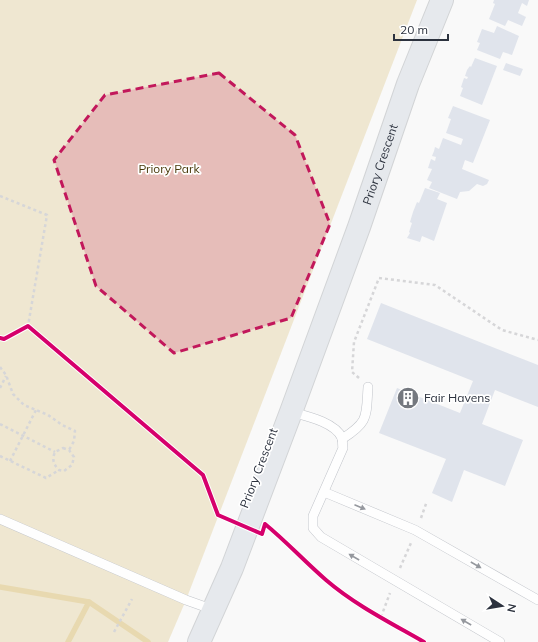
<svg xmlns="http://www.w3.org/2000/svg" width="538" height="642" viewBox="0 0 538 642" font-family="Mulish,sans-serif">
	<rect width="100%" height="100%" fill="#f9f9f9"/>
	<!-- green -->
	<path fill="#efe7d1" d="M0,0H417L186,600L168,642H0Z"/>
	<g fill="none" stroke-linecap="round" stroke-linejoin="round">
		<!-- stream -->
		<g stroke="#e8d9b0" stroke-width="5.5">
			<path d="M0,587L89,602L148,642"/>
			<path d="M68,642L89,602"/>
		</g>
	</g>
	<!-- building -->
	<g fill="#e0e4ec">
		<path d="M494,0H529L527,6L522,3L518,13L526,17L522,26L508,20L505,26L489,19L495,4L493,3Z"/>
		<path d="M497,26L519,36L512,55L503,52L500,59L477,50L480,43L477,42L482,29L494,33Z"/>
		<path d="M475,58L497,66L482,105L460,96L463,88L461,87L464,78L467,79L468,77L465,76L467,70L470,66L471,67Z"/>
		<path d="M506,63L523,69L520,76L503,70Z"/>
		<path d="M453,106L490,120L473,163L465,160L462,169L489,180L487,184L483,186L477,184L469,191L460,192L457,199L429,188L432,182L427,180L432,169L428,168L431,159L435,161L436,157L432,156L434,151L435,147L439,149L443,138L461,145L463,139L446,133L451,119L448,118Z"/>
		<path d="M425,188L440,193L437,199L447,203L434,241L422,236L420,242L407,238L410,233L409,232L412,223L410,222L413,212L417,202L419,203Z"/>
		<path d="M381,303L538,365V407L495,390L482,424L523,440L505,486L464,470L452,502L432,493L446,459L379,433L397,388L460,413L473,381L367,339Z"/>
	</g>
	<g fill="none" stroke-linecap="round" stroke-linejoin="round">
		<!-- lane casing -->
		<g stroke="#c1c4ca" stroke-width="10">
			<g id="lane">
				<path d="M291,412C306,416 335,422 342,438C343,441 342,445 343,448L313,516V528L321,537L500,642"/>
				<path d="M342,439C369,422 366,417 368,387"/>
				<path d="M324,492L415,530L538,600"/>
				<path d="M0,519L186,600L214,610"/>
			</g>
		</g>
		<!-- primary casing -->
		<g stroke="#d2d4d6" stroke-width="24">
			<g id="primary">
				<path id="s1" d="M199,642L232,568L291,412L359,227L408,84L442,0"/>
			</g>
		</g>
		<!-- path -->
		<g stroke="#d6d6d8" stroke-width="2.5" stroke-dasharray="3 3" stroke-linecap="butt">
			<path d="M0,196L47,215L28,326"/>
			<path d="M0,367L6,375L13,394L24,405L48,415L62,425L75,431L74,441L69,450"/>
			<path d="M359,378L352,372L354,342L379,278L435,285L502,330L538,340"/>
			<path d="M0,388L6,376"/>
			<path d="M0,424L55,452"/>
			<path d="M63,448L69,450L74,457L72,465L64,471L59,470C53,464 52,459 55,452Z"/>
			<path d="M0,456L46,478L59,470"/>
			<path d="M10,461L36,410"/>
			<path d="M421,518L427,501"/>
			<path d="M400,568L411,543"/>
			<path d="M381,617L390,593"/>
			<path d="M114,632L132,599"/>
		</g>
		<!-- lane -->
		<use href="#lane" stroke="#fefefe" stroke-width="9"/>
		<!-- primary -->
		<use href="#primary" stroke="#e6e9ed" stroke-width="22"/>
		<!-- cycleway casing -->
		<g stroke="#fff" stroke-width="6">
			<path id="cycleway" d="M0,338L4,339L28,326L203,475L218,515L262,534L265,524C287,542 305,562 326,580C355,605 391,623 424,642"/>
		</g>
		<!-- cycleway -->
		<use href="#cycleway" stroke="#d6006c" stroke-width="4"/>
	</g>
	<!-- one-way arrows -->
	<defs><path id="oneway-solid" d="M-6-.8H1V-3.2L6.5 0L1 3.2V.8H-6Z"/></defs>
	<g fill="#95989e">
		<use href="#oneway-solid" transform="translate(360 507) rotate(23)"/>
		<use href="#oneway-solid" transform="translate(354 557) rotate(-150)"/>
		<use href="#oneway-solid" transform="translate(476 565) rotate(30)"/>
		<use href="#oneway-solid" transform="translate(466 622) rotate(-150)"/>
	</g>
	<!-- marked area -->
	<path fill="#c2185b" fill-opacity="0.2" stroke="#c2185b" stroke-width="3" stroke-dasharray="8 5" stroke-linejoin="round" d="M219,73L295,135L330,224L291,318L174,353L96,286L54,160L105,95Z"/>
	<!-- icons -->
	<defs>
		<g id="building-disc" transform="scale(1.15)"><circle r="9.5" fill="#74787f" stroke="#fff"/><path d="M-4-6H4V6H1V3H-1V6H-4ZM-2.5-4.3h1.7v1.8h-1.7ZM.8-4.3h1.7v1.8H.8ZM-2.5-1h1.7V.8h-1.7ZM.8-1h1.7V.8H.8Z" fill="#fff"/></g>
	</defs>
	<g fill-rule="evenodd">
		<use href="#building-disc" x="408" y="398"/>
	</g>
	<g text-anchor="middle" stroke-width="3.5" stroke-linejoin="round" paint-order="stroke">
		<!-- street labels -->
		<g font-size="12" fill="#2c323e" stroke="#fff">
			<text dy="4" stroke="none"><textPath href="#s1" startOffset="511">Priory Crescent</textPath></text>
			<text transform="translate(259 468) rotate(-69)" y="4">Priory Crescent</text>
		</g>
		<!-- park labels -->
		<g font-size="12" fill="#483909" stroke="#fff">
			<text x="169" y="173">Priory Park</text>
		</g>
		<!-- poi labels -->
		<g font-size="12" fill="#2c323e" stroke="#fff" text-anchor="start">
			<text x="424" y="402">Fair Havens</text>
		</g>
	</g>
	<!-- north arrow -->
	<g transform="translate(502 606) rotate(102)" stroke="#ffffff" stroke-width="3" paint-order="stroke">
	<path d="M0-3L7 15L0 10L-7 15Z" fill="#2c323e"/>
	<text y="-6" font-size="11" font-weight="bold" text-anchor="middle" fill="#2c323e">N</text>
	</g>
	<!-- scale -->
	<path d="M394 34v6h54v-6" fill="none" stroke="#2c323e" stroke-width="2"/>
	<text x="400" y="34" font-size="12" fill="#2c323e" stroke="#ffffff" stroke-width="3" paint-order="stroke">20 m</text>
</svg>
